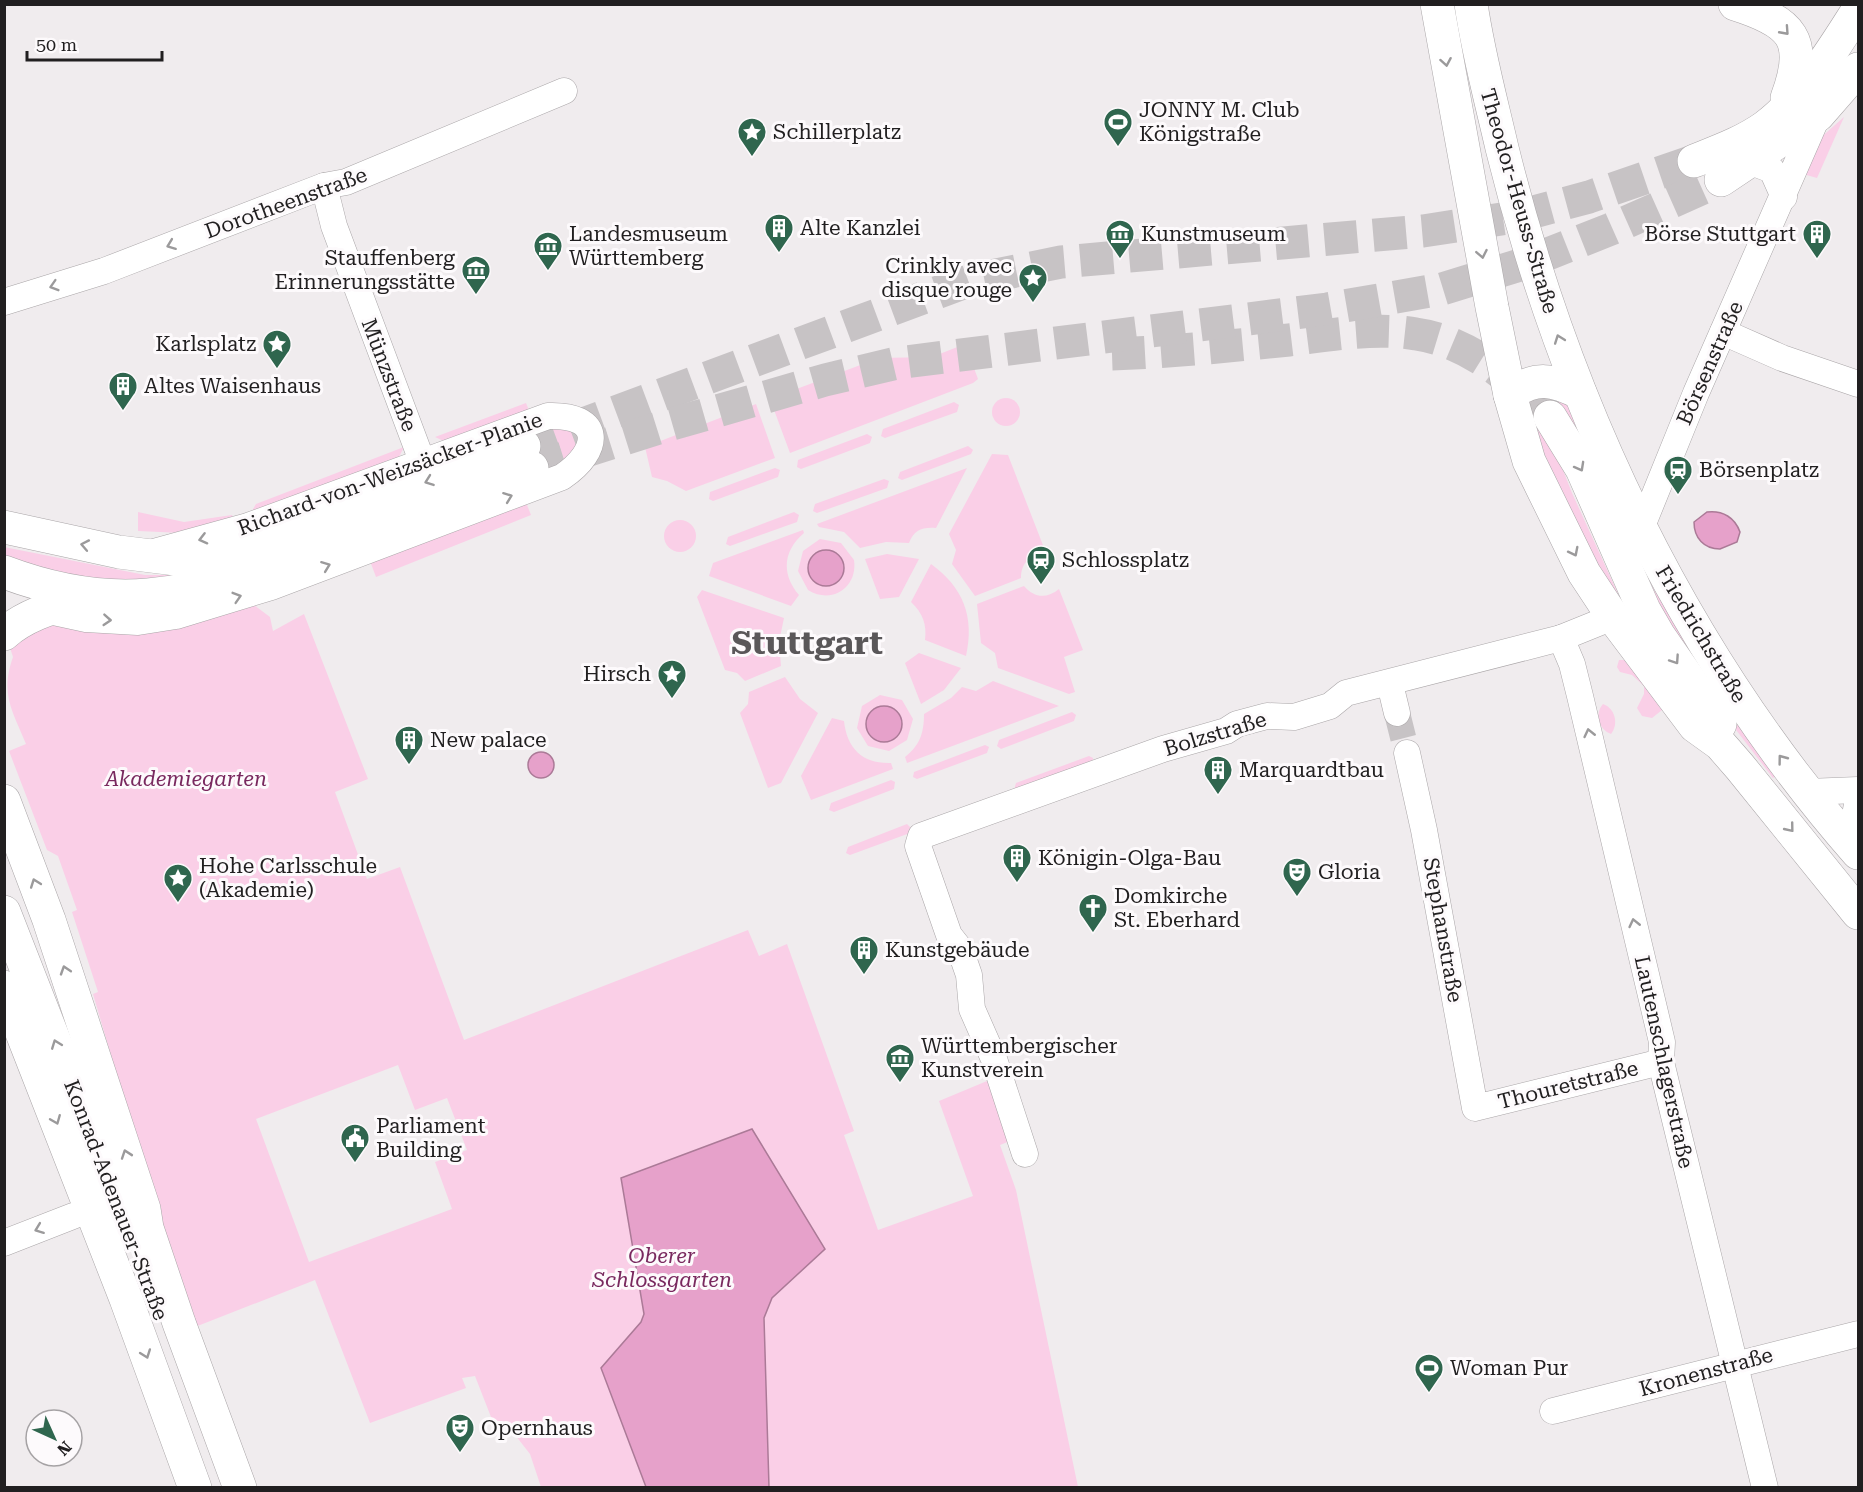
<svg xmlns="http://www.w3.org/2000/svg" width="1863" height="1492" viewBox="0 0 1863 1492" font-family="'Roboto Serif',serif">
	<rect width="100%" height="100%" fill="#f0ecee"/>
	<!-- green -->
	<g fill="#facfe7" fill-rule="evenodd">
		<path d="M1844,117L1817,178L1803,174L1810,147Z"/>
		<path d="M965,344L978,379L973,383L790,453L770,399L879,358L932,357Z"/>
		<path d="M1560,396L1568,406L1604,489L1543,419L1572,493L1630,620L1559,500L1526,399Z"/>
		<circle cx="1006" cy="412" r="14"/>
		<path d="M954,402L959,405L957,412L885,438L881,436L883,429Z"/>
		<path d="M526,403L530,413L446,442L435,437Z"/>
		<path d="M756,404L775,458L686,491L667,481L652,477L645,447Z"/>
		<path d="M569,425L579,437V450L564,465L535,476L519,434Z"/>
		<path d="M867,434L872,437L870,443L801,469L797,467L798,460Z"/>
		<path d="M968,446L973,450L971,454L902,480L898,478L900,472Z"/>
		<path d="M404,447L398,459L255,515L253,509L256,504Z"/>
		<path d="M992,454L1008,455L1046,553C1030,554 1021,563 1021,578L975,596L952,564L956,550L949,534Z"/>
		<path d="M775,468L780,470L778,477L713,501L709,499L710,492Z"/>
		<path d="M967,468L936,528C922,527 914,530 909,543L886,542L860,548L844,532L819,527L817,524Z"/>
		<path d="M884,479L889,481L887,488L817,513L813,511L815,504Z"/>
		<path d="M525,500L531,515L376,577L370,561Z"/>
		<path d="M1614,509L1654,590L1776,776L1773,778L1690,670Z"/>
		<path d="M138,512L184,522L232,515L235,523L182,533L138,531Z"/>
		<path d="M794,512L799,515L797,522L730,546L726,544L728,537Z"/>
		<circle cx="680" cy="536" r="16"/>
		<path d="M803,530L804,533C783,551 781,574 799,595L791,606L709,576L713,563Z"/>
		<path d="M820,539L841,543L854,560C858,587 832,605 808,590L798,571L803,551Z"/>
		<path d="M4,547L145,575H174L249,562L125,586L5,564Z"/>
		<path d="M887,554L919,559L899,597L880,599L865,559Z"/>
		<path d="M931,564C963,587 975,617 966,656L925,640C927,625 923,613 911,602Z"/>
		<path d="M1024,586C1034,598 1047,599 1059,589L1083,650L1064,657L1075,692L1069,694L998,668L995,653L981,643L977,604Z"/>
		<path d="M702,590L784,618L779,642L781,666L745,681L737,673L725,670L697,597Z"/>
		<path d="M254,605L270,617L273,631L304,614L368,779L335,792L367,879L400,867L464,1040L748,930L759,956L787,944L854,1131L844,1135L878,1230L973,1196L939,1101L987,1081L1000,1108L1010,1141L1000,1145L1016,1190L1078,1487H541L530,1454L512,1431L491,1417L475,1376L462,1378L466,1388L370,1423L315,1280L195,1327L142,1161L93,994L98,992L72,912L77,910L58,856L47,850L9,751L26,744C12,710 0,694 13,657L9,645L39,625ZM398,1065L415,1110L447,1098L467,1150L435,1162L452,1209L309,1262L256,1119Z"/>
		<path d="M919,653L961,668L944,690L921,704L905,663Z"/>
		<path d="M1619,660H1627L1667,706L1652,718L1642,716L1637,708L1644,694V686L1632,675L1620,672L1617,667Z"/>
		<path d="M785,677L800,699L818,713L781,783L768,788L740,713L748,704L749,692Z"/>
		<path d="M993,681L1059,706L907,763L905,757C920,745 924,733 924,714L951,698L962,687L976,691Z"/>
		<path d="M880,695L902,700L913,719L907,740L889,751L868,746L857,728L862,706Z"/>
		<path d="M1603,704C1615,708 1619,724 1611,734C1599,730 1594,714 1603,704Z"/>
		<path d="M1072,712L1076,715L1074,721L1001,749L997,746L999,740Z"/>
		<path d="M832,718L844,721C847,749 863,764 891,763L893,769L811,800L801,776Z"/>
		<path d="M985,745L989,747L987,753L917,779L913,777L914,772Z"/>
		<path d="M1089,756L1093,758V763L1014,790L1016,783Z"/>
		<path d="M891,780L895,782L894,789L834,812L829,810L831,803Z"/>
		<path d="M907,824L912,829L910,833L850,855L846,853L848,847Z"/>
	</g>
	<!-- water -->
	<g fill="#e6a1ca" stroke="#ab7a97" stroke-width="1.5">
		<path d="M1707,512C1723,510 1735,518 1740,532L1737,542L1720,549C1704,549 1694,538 1694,522Z"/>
		<circle cx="826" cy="568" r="18"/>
		<circle cx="884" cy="724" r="18"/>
		<circle cx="541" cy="765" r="13"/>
		<path d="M752,1129L825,1249L772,1298L764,1318L769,1487H646L601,1368L641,1322L644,1314L621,1178Z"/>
	</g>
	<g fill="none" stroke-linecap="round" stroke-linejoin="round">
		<!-- minor-tunnel -->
		<path stroke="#c7c3c5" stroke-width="26" stroke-dasharray="26 13" stroke-linecap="butt" d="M1397,713L1407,753"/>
		<!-- major-tunnel -->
		<g stroke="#c7c3c5" stroke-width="33" stroke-dasharray="33 16" stroke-linecap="butt">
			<path d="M1112,354C1171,352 1230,346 1289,340C1331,335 1375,327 1416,334C1468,341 1516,381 1550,417"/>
			<path d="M524,446L971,280L1061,262L1423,231L1515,217L1589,197L1694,161"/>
			<path d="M532,468L665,426L825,380L897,363L1327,309L1442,289L1520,265L1611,229L1721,180"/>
		</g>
		<!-- minor casing -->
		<g stroke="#aaa6a8" stroke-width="27">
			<g id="minor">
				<path d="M1751,162L1772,170L1784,197"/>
				<path d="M324,186L334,226L422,461"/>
				<path d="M4,302L104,271L324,186L346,182L564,91"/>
				<path d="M1723,332L1782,358L1858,384"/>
				<path d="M1640,531L1696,393L1818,115"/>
				<path d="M49,611L86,619L138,622L176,616L271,587L562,477C602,450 603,414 548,416L248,526L150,553"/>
				<path d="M1561,638L1572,664L1580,696L1662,1042L1661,1062L1667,1087L1765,1488"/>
				<path d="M1390,684L1397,713"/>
				<path d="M1407,753L1424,830L1475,1108L1661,1062"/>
				<path d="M1807,792L1858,790"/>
				<path d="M1850,843L1858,799"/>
				<path d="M1025,1154L994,1059L972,1009L969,975L960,949L949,935L918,846L921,836L1163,749L1226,731L1237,724L1267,716L1294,717L1330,706L1346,693L1561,638L1613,617"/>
				<path d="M4,1243L73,1216"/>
				<path d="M1553,1411L1858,1334"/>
			</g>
		</g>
		<!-- major casing -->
		<g stroke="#aaa6a8" stroke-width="34">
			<g id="major">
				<path d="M1437,4L1492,307L1510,395L1529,461L1584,573L1613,617L1695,726L1720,744L1740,767L1858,913"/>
				<path d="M1471,4C1478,53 1491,100 1502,148C1566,407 1682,652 1858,853"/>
				<path d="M1735,4C1792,22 1809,39 1787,98"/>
				<path d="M1694,161C1719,151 1744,142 1765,127C1802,100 1834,48 1858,10"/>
				<path d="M1721,180L1818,115L1858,69"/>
				<path d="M1510,395C1535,375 1554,380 1580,393"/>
				<path d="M1550,417L1582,469L1644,610L1659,636L1720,724"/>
				<path d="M4,527L119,552L192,561L256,545L524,446"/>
				<path d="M4,572C49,589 100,599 148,595C211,590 272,565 331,543C398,518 465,493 532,468"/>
				<path d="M4,634C28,612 63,605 93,595"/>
				<path d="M4,801L49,920L144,1209L147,1228L179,1323L240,1488"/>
				<path d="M4,912L130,1234"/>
				<path d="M4,987L126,1299L195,1488"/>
			</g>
		</g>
		<!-- minor -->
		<use href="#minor" stroke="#fff" stroke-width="26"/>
		<!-- major -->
		<use href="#major" stroke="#fff" stroke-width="33"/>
	</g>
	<!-- one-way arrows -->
	<defs><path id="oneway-chevron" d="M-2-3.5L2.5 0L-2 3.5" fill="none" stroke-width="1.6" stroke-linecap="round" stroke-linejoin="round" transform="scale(1.5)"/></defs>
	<g stroke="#9b9a9b">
		<use href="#oneway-chevron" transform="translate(1785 31) rotate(48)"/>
		<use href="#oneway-chevron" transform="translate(1446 62) rotate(80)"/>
		<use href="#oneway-chevron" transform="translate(171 245) rotate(159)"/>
		<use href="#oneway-chevron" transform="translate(1482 254) rotate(79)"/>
		<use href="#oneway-chevron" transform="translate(54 286) rotate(163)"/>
		<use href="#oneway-chevron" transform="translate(1559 339) rotate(-110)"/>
		<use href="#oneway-chevron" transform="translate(1580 467) rotate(61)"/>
		<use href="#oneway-chevron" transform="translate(429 481) rotate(160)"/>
		<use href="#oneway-chevron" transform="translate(508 497) rotate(-21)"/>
		<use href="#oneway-chevron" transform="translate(203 539) rotate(166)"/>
		<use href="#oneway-chevron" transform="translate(85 545) rotate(-169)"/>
		<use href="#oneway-chevron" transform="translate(1574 552) rotate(63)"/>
		<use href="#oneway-chevron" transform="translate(326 566) rotate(-21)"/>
		<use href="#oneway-chevron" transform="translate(237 597) rotate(-17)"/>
		<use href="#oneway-chevron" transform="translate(107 620) rotate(4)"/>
		<use href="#oneway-chevron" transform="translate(1675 660) rotate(56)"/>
		<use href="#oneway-chevron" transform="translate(1589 733) rotate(-103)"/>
		<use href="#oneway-chevron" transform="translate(1782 759) rotate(-127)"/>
		<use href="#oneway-chevron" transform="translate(1790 828) rotate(51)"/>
		<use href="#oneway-chevron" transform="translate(35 883) rotate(-110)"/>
		<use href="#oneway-chevron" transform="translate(1634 923) rotate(-103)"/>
		<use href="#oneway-chevron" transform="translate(65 970) rotate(-108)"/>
		<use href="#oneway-chevron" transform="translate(56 1044) rotate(-111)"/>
		<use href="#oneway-chevron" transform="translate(56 1120) rotate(68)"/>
		<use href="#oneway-chevron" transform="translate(126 1154) rotate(-109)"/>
		<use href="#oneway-chevron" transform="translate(39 1229) rotate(159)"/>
		<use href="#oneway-chevron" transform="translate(146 1354) rotate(70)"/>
	</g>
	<!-- icons -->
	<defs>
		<g id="stadium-pin" transform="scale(1.5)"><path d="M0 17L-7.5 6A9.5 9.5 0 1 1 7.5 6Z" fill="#2f664e" stroke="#fdfafc"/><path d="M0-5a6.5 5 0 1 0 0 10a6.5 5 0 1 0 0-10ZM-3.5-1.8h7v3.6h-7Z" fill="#fff"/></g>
		<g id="sight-pin" transform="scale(1.5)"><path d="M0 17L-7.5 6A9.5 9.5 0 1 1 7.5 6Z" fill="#2f664e" stroke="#fdfafc"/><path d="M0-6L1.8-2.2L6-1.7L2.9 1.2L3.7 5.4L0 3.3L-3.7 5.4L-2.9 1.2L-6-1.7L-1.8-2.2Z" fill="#fff"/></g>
		<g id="building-pin" transform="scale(1.5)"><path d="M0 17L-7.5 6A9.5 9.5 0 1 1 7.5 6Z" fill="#2f664e" stroke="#fdfafc"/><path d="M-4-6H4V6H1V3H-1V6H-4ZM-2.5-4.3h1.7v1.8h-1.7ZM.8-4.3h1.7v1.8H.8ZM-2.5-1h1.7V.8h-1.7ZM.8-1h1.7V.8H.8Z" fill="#fff"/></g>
		<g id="museum-pin" transform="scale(1.5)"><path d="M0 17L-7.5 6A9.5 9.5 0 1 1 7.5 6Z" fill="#2f664e" stroke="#fdfafc"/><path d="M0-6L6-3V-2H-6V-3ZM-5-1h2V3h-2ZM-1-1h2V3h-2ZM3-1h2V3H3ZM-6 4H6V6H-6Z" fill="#fff"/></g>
		<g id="station-pin" transform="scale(1.5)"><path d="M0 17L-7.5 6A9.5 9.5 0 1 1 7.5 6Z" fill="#2f664e" stroke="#fdfafc"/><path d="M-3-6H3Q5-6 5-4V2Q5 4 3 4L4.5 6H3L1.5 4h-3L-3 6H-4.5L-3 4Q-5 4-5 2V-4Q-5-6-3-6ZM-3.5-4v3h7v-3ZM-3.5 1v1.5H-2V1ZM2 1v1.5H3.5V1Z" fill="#fff"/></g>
		<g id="theatre-pin" transform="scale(1.5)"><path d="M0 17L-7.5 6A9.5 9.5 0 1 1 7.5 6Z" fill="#2f664e" stroke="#fdfafc"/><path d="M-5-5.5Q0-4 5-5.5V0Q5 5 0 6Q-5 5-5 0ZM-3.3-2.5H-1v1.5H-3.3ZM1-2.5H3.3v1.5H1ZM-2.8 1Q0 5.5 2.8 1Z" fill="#fff"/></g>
		<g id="church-pin" transform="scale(1.5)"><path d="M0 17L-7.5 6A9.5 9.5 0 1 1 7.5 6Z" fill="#2f664e" stroke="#fdfafc"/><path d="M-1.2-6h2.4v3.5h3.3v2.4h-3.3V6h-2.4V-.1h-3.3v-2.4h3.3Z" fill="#fff"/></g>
		<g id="civic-pin" transform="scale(1.5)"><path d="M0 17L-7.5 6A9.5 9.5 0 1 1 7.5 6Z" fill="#2f664e" stroke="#fdfafc"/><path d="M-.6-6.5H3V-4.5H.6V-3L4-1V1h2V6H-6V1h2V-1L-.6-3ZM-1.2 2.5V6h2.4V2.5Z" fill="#fff"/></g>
	</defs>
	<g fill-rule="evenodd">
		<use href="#stadium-pin" x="1118" y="122"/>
		<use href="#sight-pin" x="752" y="132"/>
		<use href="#building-pin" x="779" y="228"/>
		<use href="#museum-pin" x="1120" y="234"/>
		<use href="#building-pin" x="1817" y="234"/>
		<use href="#museum-pin" x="548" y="246"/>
		<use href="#museum-pin" x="476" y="270"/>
		<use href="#sight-pin" x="1033" y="278"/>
		<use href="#sight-pin" x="277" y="344"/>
		<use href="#building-pin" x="123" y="386"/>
		<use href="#station-pin" x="1678" y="470"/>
		<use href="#station-pin" x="1041" y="560"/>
		<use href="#sight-pin" x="672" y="674"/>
		<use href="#building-pin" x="409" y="740"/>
		<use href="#building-pin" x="1218" y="770"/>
		<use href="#building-pin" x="1017" y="858"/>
		<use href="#theatre-pin" x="1297" y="872"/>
		<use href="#sight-pin" x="178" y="878"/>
		<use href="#church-pin" x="1093" y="908"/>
		<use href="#building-pin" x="864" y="950"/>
		<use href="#museum-pin" x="900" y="1058"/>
		<use href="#civic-pin" x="355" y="1138"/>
		<use href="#stadium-pin" x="1429" y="1368"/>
		<use href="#theatre-pin" x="460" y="1428"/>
	</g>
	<g text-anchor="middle" stroke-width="6" stroke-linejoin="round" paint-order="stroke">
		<!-- poi labels -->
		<g font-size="21" fill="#211f20" stroke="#fdfafc" text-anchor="start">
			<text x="1139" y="117">JONNY M. Club<tspan x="1139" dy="24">Königstraße</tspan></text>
			<text x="773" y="139">Schillerplatz</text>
			<text x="800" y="235">Alte Kanzlei</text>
			<text x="569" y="241">Landesmuseum<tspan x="569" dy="24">Württemberg</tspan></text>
			<text x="1141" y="241">Kunstmuseum</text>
			<text x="1796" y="241" text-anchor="end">Börse Stuttgart</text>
			<text x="455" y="265" text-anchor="end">Stauffenberg<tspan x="455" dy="24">Erinnerungsstätte</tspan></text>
			<text x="1012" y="273" text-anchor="end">Crinkly avec<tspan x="1012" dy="24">disque rouge</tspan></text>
			<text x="256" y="351" text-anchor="end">Karlsplatz</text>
			<text x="144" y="393">Altes Waisenhaus</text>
			<text x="1699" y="477">Börsenplatz</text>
			<text x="1062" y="567">Schlossplatz</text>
			<text x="651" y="681" text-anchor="end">Hirsch</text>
			<text x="430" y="747">New palace</text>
			<text x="1239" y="777">Marquardtbau</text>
			<text x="1038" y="865">Königin-Olga-Bau</text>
			<text x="199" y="873">Hohe Carlsschule<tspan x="199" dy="24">(Akademie)</tspan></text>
			<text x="1318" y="879">Gloria</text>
			<text x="1114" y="903">Domkirche<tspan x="1114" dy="24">St. Eberhard</tspan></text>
			<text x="885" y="957">Kunstgebäude</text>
			<text x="921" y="1053">Württembergischer<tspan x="921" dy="24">Kunstverein</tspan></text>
			<text x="376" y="1133">Parliament<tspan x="376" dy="24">Building</tspan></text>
			<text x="1450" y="1375">Woman Pur</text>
			<text x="481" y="1435">Opernhaus</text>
		</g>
		<!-- street labels -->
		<g font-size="21" fill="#211f20" stroke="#fdfafc">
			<text transform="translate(1519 201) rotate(74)" y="7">Theodor-Heuss-Straße</text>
			<text transform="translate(286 203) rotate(-20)" y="7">Dorotheenstraße</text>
			<text transform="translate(1710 363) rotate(-66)" y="7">Börsenstraße</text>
			<text transform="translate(389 375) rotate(69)" y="7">Münzstraße</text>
			<text transform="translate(390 474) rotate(-20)" y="7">Richard-von-Weizsäcker-Planie</text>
			<text transform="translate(1701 634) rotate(59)" y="7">Friedrichstraße</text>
			<text transform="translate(1215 734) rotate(-17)" y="7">Bolzstraße</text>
			<text transform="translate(1443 930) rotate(80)" y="7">Stephanstraße</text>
			<text transform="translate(1664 1062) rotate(78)" y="7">Lautenschlagerstraße</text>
			<text transform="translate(1568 1085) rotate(-14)" y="7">Thouretstraße</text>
			<text transform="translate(116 1200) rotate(69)" y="7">Konrad-Adenauer-Straße</text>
			<text transform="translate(1706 1372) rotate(-15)" y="7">Kronenstraße</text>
		</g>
		<!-- park labels -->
		<g font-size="21" font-style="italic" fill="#79295f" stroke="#fdfafc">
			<text x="186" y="786">Akademiegarten</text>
			<text x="662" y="1263">Oberer<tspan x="662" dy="24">Schlossgarten</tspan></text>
		</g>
		<!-- town labels -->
		<g font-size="33" font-weight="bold" fill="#5a5759" stroke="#fdfafc">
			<text x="807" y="654">Stuttgart</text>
		</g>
	</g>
	<!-- border -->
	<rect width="1863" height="1492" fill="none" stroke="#211f20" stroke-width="12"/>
	<!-- north arrow -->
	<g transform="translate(54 1438) rotate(135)"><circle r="28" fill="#fdfafc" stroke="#a5a2a4" stroke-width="1.5"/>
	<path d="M0-4.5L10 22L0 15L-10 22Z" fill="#2f664e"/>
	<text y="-9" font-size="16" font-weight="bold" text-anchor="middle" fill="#211f20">N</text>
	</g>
	<!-- scale -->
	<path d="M27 51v9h135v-9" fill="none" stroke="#211f20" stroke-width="3"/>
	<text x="36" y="51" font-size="18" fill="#211f20" stroke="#fdfafc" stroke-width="4.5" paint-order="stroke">50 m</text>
</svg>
